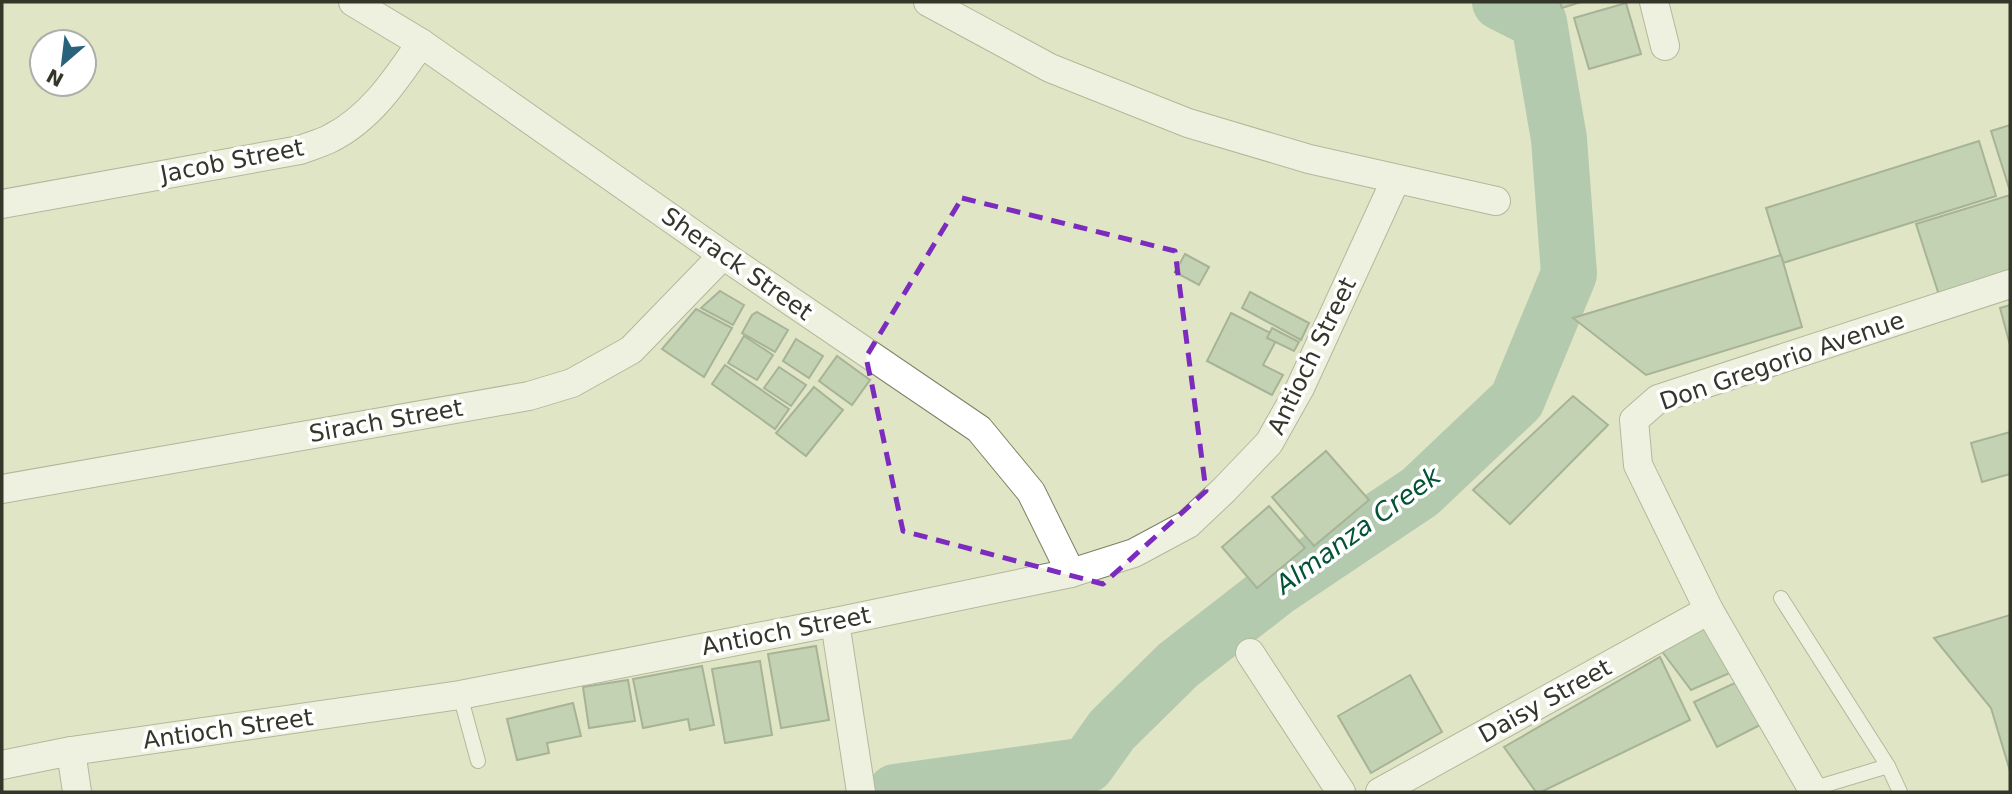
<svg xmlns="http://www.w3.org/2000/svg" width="2012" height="794" viewBox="0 0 2012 794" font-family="'DejaVu Sans',sans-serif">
	<rect width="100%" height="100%" fill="#e0e5c6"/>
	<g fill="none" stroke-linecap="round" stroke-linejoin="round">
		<!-- river -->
		<path stroke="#7fa892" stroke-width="56" d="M895,792L1087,765L1112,730L1178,665L1277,588L1420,492L1517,400L1569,274L1559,139L1539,22L1500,2"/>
	</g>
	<!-- building -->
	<g fill="#a1bb99" stroke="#63755d" stroke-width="2">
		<path d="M1560,2H1581L1562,8Z"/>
		<path d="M1626,3L1641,54L1589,69L1574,18Z"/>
		<path d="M2010,125V191L1991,131Z"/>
		<path d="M1979,141L1996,196L1783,263L1766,208Z"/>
		<path d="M2010,195V272L1939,295L1916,224Z"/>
		<path d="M1185,254L1209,267L1199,285L1175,272Z"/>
		<path d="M1781,255L1802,327L1646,375L1573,318Z"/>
		<path d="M720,291L744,305L733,325L701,308Z"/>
		<path d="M1250,292L1309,323L1301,340L1242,308Z"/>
		<path d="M2010,305V345L2000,308Z"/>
		<path d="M696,309L732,328L704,377L662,349Z"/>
		<path d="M757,312L788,330L775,352L742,333L752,315Z"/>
		<path d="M1231,313L1278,337L1263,365L1283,375L1272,395L1207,361Z"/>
		<path d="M1272,328L1299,342L1294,351L1267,338Z"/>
		<path d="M744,336L773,355L757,380L728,363Z"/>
		<path d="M796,339L823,356L809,378L783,361Z"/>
		<path d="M837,356L870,380L852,405L819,381Z"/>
		<path d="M725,365L789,409L775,429L712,384Z"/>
		<path d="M779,367L806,385L791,406L764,388Z"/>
		<path d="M814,387L843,410L806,456L776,433Z"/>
		<path d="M1573,396L1608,425L1510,524L1473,490Z"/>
		<path d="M2010,432V474L1982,482L1971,443Z"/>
		<path d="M1326,451L1369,500L1314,546L1272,497Z"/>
		<path d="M1269,506L1305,548L1257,588L1222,547Z"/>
		<path d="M2010,615V771L1991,708L1934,638Z"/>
		<path d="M1703,619L1732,672L1691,690L1661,650Z"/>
		<path d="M816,646L829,720L781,728L768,654Z"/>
		<path d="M1660,657L1690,720L1541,792H1536L1504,747Z"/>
		<path d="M760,661L772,735L725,743L712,669Z"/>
		<path d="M702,666L714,725L690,730L688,719L643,728L633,679Z"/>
		<path d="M1410,675L1442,732L1371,773L1338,716Z"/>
		<path d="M628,680L635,721L589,728L583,687Z"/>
		<path d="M1739,681L1764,723L1717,747L1694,702Z"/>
		<path d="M573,703L581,736L547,743L549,753L517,760L507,719Z"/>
	</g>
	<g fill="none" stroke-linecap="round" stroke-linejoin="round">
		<!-- lane casing -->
		<g stroke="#7c8165" stroke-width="16">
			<g id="lane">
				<path d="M1781,598L1888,766L1812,789"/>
				<path d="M460,695L478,761"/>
				<path d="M1888,766L1900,792"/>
			</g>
		</g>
		<!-- street casing -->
		<g stroke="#7c8165" stroke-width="30">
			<g id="street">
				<path d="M353,2L421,43L723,255L979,429L1031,492L1071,573"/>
				<path d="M928,2L1050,68L1188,123L1309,159L1496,201"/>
				<path d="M1654,2L1665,46"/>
				<path d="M2,204L300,150C310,146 322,143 331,138C371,118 397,78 421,43"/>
				<path d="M2,489L529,396L572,383L631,350L723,255"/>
				<path d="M835,622L861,792"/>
				<path d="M1250,653L1341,792"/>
				<path d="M71,751L77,792"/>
				<path d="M2,765L71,751L460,695L835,622L1071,573L1134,553L1188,524L1224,490L1269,443L1300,388L1396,179"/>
				<path d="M1380,792L1709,610"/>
				<path d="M1814,792L1709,610L1638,465L1634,420L1658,399L2010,284"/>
			</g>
		</g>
		<!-- lane -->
		<use href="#lane" stroke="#fff" stroke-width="14"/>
		<!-- street -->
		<use href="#street" stroke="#fff" stroke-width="28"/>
	</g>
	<!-- marked area -->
	<path d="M0 0H2012V794H0ZM962,198L1175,251L1206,491L1103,584L903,531L866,357Z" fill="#e0e5c6" fill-opacity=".55" fill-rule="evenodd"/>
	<path fill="none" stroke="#7b2cbf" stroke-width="5" stroke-dasharray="14 9" stroke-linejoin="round" d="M962,198L1175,251L1206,491L1103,584L903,531L866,357Z"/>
	<g text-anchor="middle" stroke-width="7" stroke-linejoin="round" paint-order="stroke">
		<!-- street labels -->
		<g font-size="24" fill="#34362a" stroke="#fff">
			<text transform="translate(232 161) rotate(-11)" y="8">Jacob Street</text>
			<text transform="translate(737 264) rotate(35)" y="8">Sherack Street</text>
			<text transform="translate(1312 356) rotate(-64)" y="8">Antioch Street</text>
			<text transform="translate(1782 361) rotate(-19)" y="8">Don Gregorio Avenue</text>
			<text transform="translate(386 421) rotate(-10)" y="8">Sirach Street</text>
			<text transform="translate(786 631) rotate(-11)" y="8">Antioch Street</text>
			<text transform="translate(1545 701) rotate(-29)" y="8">Daisy Street</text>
			<text transform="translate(228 729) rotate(-8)" y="8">Antioch Street</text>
		</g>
		<!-- water labels -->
		<g font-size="26" font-style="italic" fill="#035335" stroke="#fff">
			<text transform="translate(1358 530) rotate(-36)" y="9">Almanza Creek</text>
		</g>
	</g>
	<!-- border -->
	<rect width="2012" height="794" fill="none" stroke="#34362a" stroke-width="7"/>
	<!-- north arrow -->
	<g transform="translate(63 63) rotate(208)"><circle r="33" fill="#ffffff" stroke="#aeafaa" stroke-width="2"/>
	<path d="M0-5L12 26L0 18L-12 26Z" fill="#28637b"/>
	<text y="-10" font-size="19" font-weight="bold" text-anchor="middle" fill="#34362a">N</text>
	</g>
</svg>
